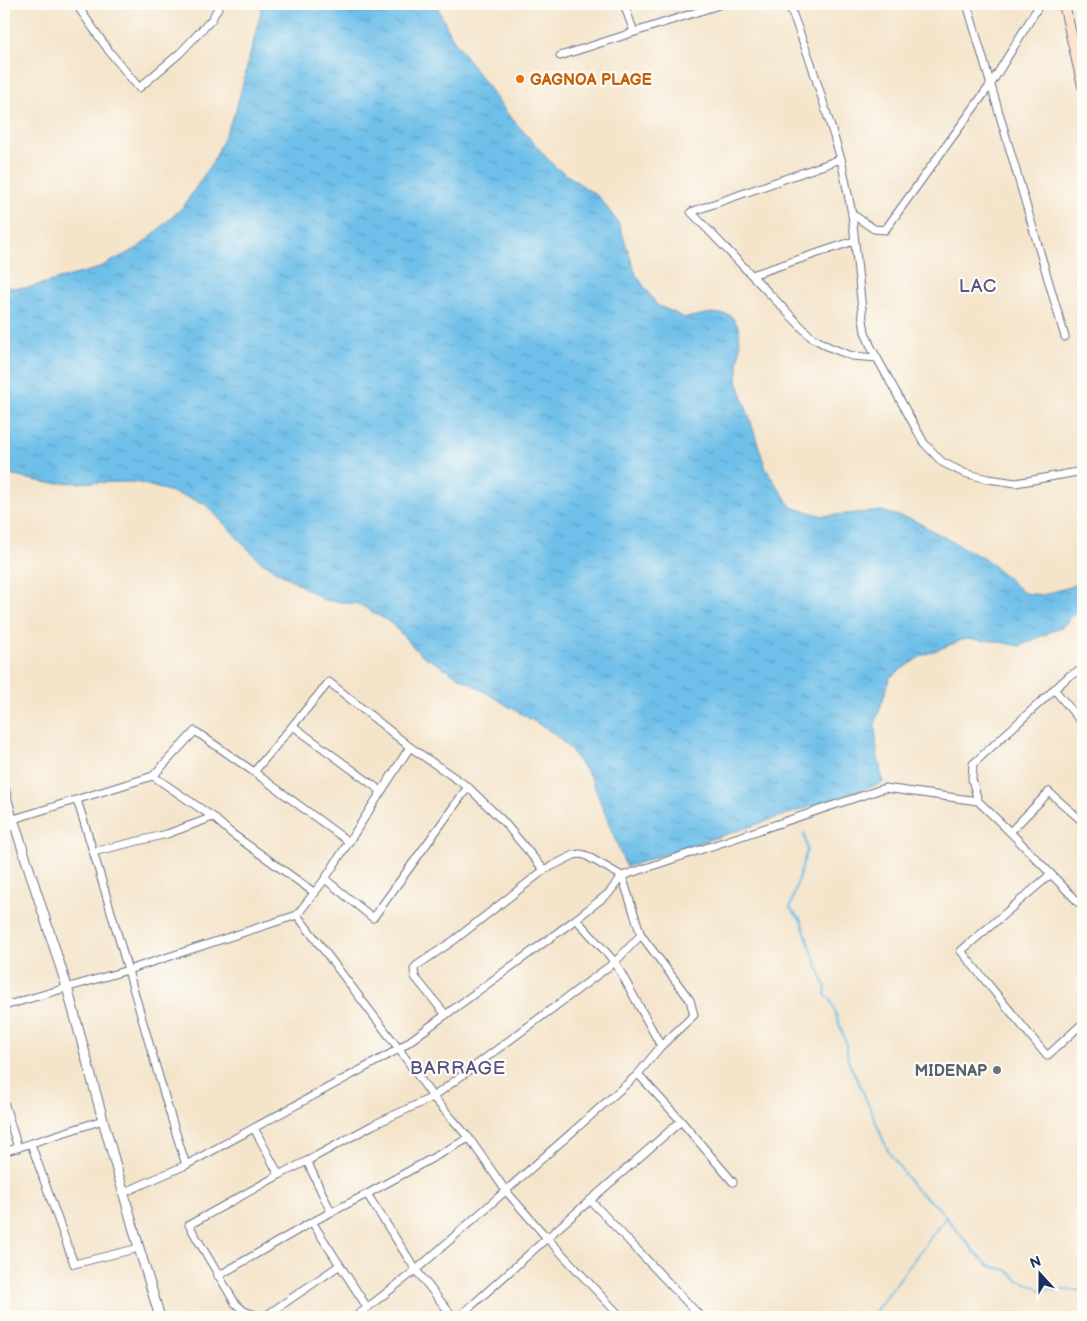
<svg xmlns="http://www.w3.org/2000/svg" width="1087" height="1321" viewBox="0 0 1087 1321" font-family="'Balsamiq Sans',sans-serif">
	<defs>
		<pattern id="water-ripples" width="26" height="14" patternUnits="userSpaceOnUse" patternTransform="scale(1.25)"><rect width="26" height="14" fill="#6ebfe9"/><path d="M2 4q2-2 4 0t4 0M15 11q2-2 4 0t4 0" fill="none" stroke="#5a9cc0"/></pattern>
	</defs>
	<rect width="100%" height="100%" fill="#fdfcf7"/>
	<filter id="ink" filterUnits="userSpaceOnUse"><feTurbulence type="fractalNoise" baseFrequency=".02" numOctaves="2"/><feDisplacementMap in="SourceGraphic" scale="10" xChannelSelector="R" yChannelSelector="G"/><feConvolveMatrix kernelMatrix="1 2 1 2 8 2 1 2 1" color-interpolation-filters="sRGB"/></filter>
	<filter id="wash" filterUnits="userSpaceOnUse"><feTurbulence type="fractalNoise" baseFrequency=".0096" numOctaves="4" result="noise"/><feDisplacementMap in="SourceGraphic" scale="20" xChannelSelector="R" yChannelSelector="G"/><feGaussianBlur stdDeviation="1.12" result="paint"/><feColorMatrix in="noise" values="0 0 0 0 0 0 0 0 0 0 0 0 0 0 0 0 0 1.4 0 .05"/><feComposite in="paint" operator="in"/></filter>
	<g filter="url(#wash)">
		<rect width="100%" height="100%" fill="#f4e4ca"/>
		<!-- water -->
		<path fill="url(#water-ripples)" stroke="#4477a4" d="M261,4H436L451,36L506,112L555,167L599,197L619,224L636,275L657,305L685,318L711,313L730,315L739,327L740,345L737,380L766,469L791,507L823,516L881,511L913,520L988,561L1024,593L1043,595L1083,583V606L1063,626L1020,646L995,641L965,639L921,656L890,677L875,724L877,752L883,783L626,867L591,778L570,749L552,732L419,653L391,623L359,604L324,600L259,560L204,503L172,492L136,482L48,483L4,474V287L27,288L96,269L138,248L184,206L215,158L236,110L261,12Z"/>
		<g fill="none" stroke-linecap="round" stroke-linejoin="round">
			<!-- stream -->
			<g stroke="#6ebfe9" stroke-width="2">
				<path d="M804,833L807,850L790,908L801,920L810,947L826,988L825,995L830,998L846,1043L848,1061L860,1085L888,1151L915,1189L938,1207L973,1250L989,1266L1007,1270L1018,1280L1034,1286L1041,1290H1074L1080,1291L1083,1295"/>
				<path d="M871,1317L946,1217"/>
			</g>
		</g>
	</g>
	<g filter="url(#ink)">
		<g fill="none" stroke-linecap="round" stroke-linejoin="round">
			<!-- minor casing -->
			<g stroke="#676e84" stroke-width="9">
				<g id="minor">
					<path d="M76,4L109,51L139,88L180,53L212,19L220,4"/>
					<path d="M624,4L634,32"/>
					<path d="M789,4L811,63L841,159L852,214L863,319L865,332L871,347L924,443L942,462L964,473L988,479L1016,483L1083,471"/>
					<path d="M967,4L1065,337"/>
					<path d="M1081,4L1083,11"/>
					<path d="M560,56L722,4"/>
					<path d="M841,159L691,212L811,337L829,347L852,356L877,358"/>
					<path d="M852,214L874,229L885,230L991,84L1040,4"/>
					<path d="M752,275L854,241"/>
					<path d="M1083,669L1069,676L973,764L972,779L978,801L1010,832L1083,907"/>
					<path d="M1054,689L1083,724"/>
					<path d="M293,726L381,791"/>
					<path d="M254,772L329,682L410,747L468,787L373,918L325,879"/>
					<path d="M153,776L213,817L231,833L315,893"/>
					<path d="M4,784L13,819"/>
					<path d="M468,787L503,821L544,870"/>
					<path d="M77,800C116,921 147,1044 186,1165"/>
					<path d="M4,822L153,776L195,731L254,772L349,842"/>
					<path d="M1010,832L1049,792L1083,822"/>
					<path d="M93,852L167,834L213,817"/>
					<path d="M1051,874L961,951L1047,1056L1083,1023"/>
					<path d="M297,915L399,1049L433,1097L469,1138L506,1191L547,1238L621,1317"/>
					<path d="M576,919L615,962L661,1046"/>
					<path d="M4,1006L128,970L297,915L325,879L410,747"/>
					<path d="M638,1074L681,1121L733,1182"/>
					<path d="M4,1102L18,1148"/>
					<path d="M254,1128L279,1175"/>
					<path d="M31,1144L74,1264L139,1248"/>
					<path d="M4,1152L103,1120"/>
					<path d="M307,1161L331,1212"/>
					<path d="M123,1193L186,1165L399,1049L576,919L609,893L622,876L585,855L580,854L574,855L544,870L453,941L416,966L414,969L415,977L446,1015"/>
					<path d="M367,1194L416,1270L453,1317"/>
					<path d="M590,1200L701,1317"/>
					<path d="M312,1222L367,1307"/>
					<path d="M218,1276L312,1222L367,1194L469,1138"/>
					<path d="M261,1317L244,1311L235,1303L189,1225L279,1175L307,1161L373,1125L433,1097L615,962L641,935L622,876L885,788L978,801"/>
					<path d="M264,1317L340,1265"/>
					<path d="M355,1317L416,1270L638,1074L661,1046L694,1015L690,1000L641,935"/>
					<path d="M459,1317L547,1238L681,1121"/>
				</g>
			</g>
			<!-- tertiary casing -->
			<g stroke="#676e84" stroke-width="11">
				<path id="tertiary" d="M13,819L67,987L103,1120L139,1248L160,1317"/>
			</g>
			<!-- secondary casing -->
			<g stroke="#676e84" stroke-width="12">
				<path id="secondary" d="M1064,4L1083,86"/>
			</g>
			<!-- minor -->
			<use href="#minor" stroke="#fff" stroke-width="7"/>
			<!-- tertiary -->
			<use href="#tertiary" stroke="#fff" stroke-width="9"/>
			<!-- secondary -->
			<use href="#secondary" stroke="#fde4d1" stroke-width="10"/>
		</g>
	</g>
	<!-- markers -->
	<circle fill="#e8710a" stroke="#fdfcf7" stroke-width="2" cx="520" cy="79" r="5"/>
	<circle fill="#6b7280" stroke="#fdfcf7" stroke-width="2" cx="997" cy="1070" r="5"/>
	<g text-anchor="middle" stroke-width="4.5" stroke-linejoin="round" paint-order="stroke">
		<!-- food labels -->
		<g font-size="16" font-weight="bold" fill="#c56008" stroke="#fdfcf7" text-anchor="start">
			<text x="530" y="85">GAGNOA PLAGE</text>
		</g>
		<!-- worship labels -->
		<g font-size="16" font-weight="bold" fill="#5b616d" stroke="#fdfcf7" text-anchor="end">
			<text x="987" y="1076">MIDENAP</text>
		</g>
		<!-- quarter labels -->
		<g font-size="19" letter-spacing="1" fill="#565184" stroke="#fdfcf7">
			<text x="978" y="292">LAC</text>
			<text x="458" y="1074">BARRAGE</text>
		</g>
	</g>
	<!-- margin -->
	<rect width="1087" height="1321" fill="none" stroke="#fdfcf7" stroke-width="20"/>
	<!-- north arrow -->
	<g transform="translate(1040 1274) rotate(339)" stroke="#fdfcf7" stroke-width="4" paint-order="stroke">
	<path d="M0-4L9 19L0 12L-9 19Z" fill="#1b2f5e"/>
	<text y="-8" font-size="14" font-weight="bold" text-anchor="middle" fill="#1b2f5e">N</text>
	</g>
</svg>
